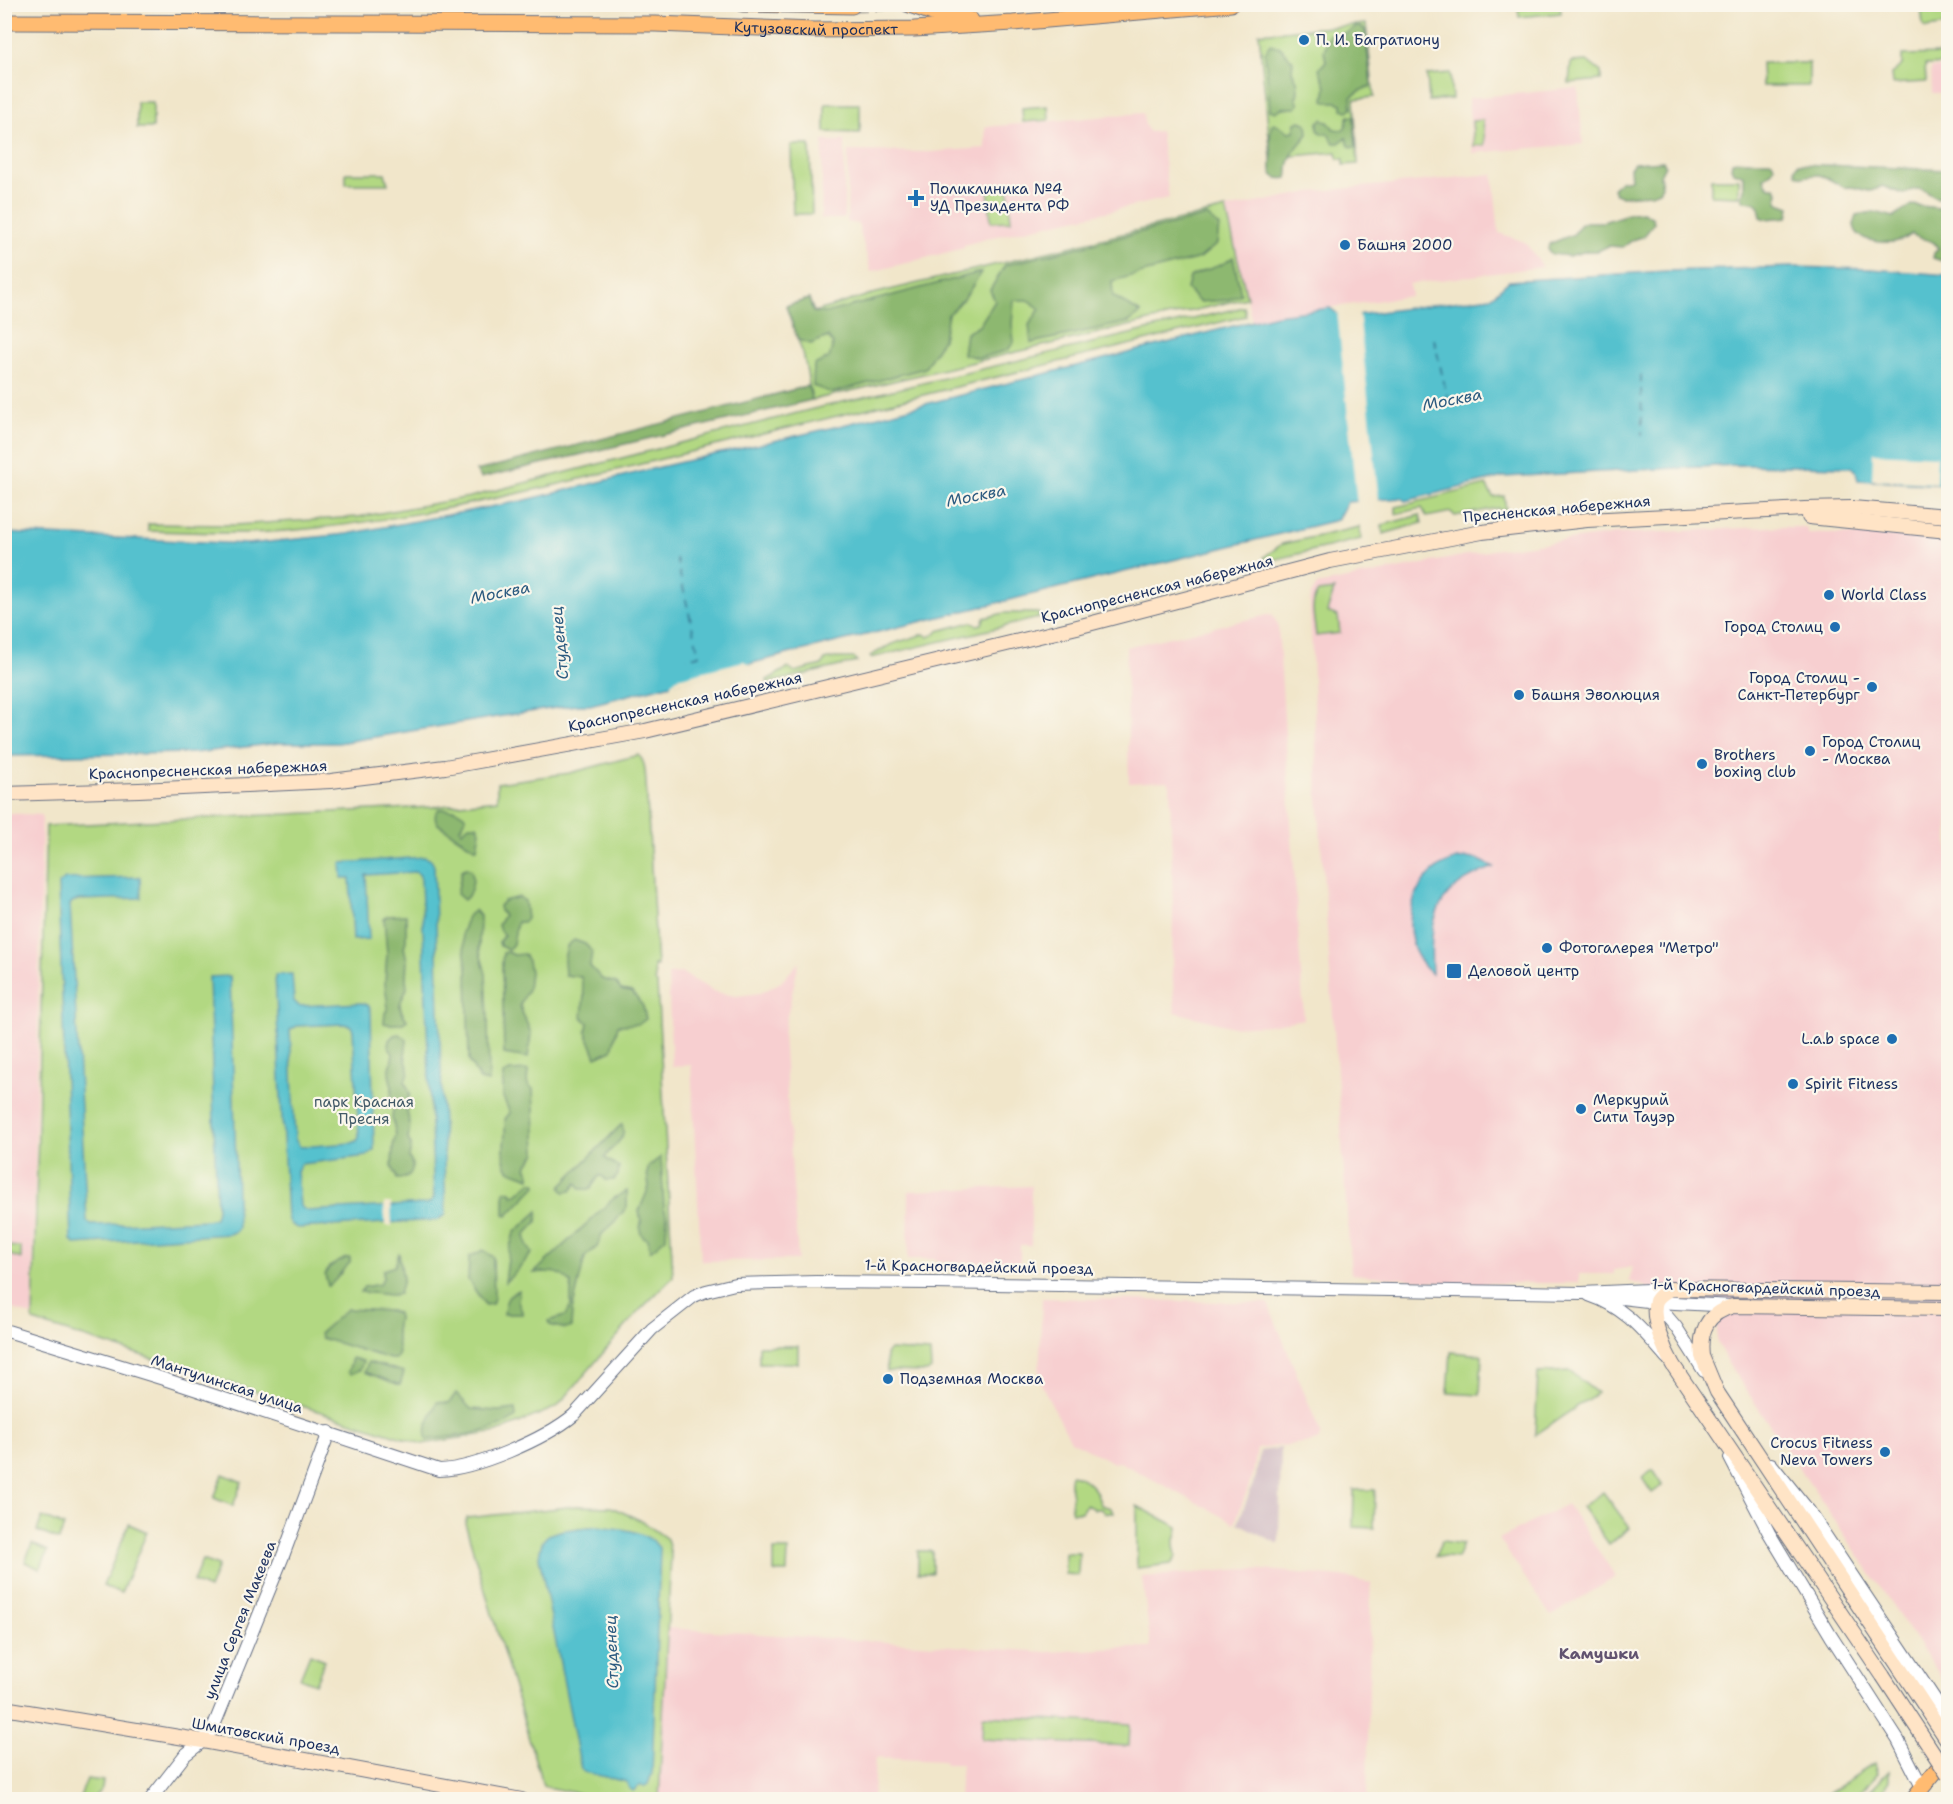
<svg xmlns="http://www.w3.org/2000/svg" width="1953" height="1804" viewBox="0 0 1953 1804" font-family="'Shantell Sans',sans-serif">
	<rect width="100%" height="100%" fill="#fbf7ec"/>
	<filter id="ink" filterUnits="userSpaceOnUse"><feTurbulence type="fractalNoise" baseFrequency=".0167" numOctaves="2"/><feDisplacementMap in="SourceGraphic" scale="12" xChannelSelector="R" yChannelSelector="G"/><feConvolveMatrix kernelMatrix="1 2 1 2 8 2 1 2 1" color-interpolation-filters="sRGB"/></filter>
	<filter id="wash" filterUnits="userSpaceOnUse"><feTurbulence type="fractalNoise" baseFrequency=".008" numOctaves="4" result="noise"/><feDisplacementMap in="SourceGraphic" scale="24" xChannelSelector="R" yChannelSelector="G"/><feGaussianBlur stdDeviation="1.35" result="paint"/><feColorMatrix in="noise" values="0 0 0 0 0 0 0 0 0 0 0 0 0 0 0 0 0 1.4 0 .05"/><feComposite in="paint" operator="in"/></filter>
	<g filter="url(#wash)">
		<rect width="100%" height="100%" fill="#f1e6ca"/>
		<!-- built -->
		<g fill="#f7cfd0">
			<path d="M1948,67V93H1932L1931,68Z"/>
			<path d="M1578,88L1583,144L1473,153L1468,98Z"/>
			<path d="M1143,113L1145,125L1149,132L1160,131L1169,198L993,237L964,245V248L871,272L858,224L847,222L848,151L930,152L986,148L985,127Z"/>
			<path d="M823,141H845L844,219H821Z"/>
			<path d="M1493,174L1499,233L1525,242L1543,267L1409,284L1411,296L1277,315L1252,321L1226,209L1310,192Z"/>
			<path d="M1768,527H1806L1808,533L1909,536L1948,540V1687L1727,1362L1717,1342V1327L1724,1315L1629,1281L1633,1267L1614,1270V1274H1579V1283H1449L1351,1274L1318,798L1310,606L1311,595L1317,585L1492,550L1616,534Z"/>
			<path d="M1272,614L1278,625L1304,1019L1269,1025L1233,1027L1175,1012L1172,969L1173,912L1170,785L1166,781L1129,783L1126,647Z"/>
			<path d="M4,813L42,815L32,1316L5,1306Z"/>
			<path d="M799,962L783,1034L798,1260L701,1261L691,1065L672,1067L668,974L682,973L715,992L736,996L761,993L781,982Z"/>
			<path d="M1031,1186V1245H1020V1263L937,1262V1259H908L909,1191Z"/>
			<path d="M1042,1298L1268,1303L1321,1434L1318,1441L1257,1449L1253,1475L1235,1523L1118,1461L1114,1463L1071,1441L1039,1380Z"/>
			<path d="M1567,1504L1616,1577L1551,1616L1499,1539Z"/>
			<path d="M1244,1569L1267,1570L1342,1577L1371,1583L1367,1799H959L961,1764H945L944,1761L875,1758L873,1799L659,1800L667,1628L1048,1652L1120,1648H1151L1142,1577Z"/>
		</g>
		<!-- industrial -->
		<path fill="#d2bdc5" d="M1281,1448L1279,1535V1544L1238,1523L1256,1476L1260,1451Z"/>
		<!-- green -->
		<g fill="#b2d882" stroke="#668470" stroke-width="1.5">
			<path d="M1937,4L1948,5V25L1926,28L1923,25L1921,8Z"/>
			<path d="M1560,5L1561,13L1519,17L1518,8Z"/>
			<path d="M1366,24L1374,97L1354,99L1358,164L1344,165V159H1338L1337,152L1271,158L1259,33Z"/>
			<path d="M1948,54V64L1925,65L1926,82L1892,84L1891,74L1902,65V55Z"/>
			<path d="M1587,61L1601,72V80L1569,83L1571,62Z"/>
			<path d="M1761,63H1809V86H1762Z"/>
			<path d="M1450,73L1452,99L1429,101L1427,75Z"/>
			<rect x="137" y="102" width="16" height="26"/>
			<path d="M825,104H860V133L825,132Z"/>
			<path d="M1048,106L1049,120L1023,122L1022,108Z"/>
			<path d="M1483,120L1485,145L1474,146L1472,121Z"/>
			<path d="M791,145H810L812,214H793Z"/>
			<path d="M346,173H385L388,184H346Z"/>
			<path d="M1711,179H1739V196L1711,195Z"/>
			<path d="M1008,184L1011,221L991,222L988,186Z"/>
			<path d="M1226,209L1247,298L812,400L804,357L786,306L809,299L814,312L869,295Z"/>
			<path d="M1244,307L1246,316L551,486C463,506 375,524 285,531C240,535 193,532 148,531V524L235,525L358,517L470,497L813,409Z"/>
			<path d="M1486,485L1493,497L1504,496L1506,509L1499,510L1498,508L1455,516L1451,512L1427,517L1422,508L1396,514V507Z"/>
			<path d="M1420,515L1422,523L1383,534L1382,525Z"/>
			<path d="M1360,527L1361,539L1273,560L1265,559L1264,557L1282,544Z"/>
			<path d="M1334,590L1327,612L1338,616L1340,633L1316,636C1315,623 1309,603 1318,592Z"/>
			<path d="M1004,613H1039V618L871,658L870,656L892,644L924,634L929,637L935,634L938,631L971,622L977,625L982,624L984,618Z"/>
			<path d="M834,658H855L857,662L768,683L767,680L788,668L794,672L822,665L825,660Z"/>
			<path d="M638,755C646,761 645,773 646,782L657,966L654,965L655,982L657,983L673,1277L639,1311L557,1407L497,1432L422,1444L33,1321L46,826L432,807L497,800V783L570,773Z"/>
			<path d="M5,1246L21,1247V1259L5,1253Z"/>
			<rect x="759" y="1346" width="39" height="17"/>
			<path d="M890,1350L930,1352L931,1369L927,1372L887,1371L886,1354Z"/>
			<path d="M1451,1352L1482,1355L1480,1395L1448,1393Z"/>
			<path d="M1569,1371L1597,1393L1535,1435L1538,1373Z"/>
			<path d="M1653,1470L1663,1485L1652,1493L1642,1478Z"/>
			<path d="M223,1474L242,1482L233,1506L214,1498Z"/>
			<path d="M1071,1475C1081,1476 1095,1486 1098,1496C1099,1499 1099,1502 1101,1505L1111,1508L1113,1513H1104L1101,1509H1094L1086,1505L1081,1512H1072C1069,1506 1072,1503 1072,1496C1071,1488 1068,1484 1071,1475Z"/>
			<path d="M1354,1490H1375L1374,1528L1353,1527Z"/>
			<path d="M1603,1492L1630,1528L1609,1544L1582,1507Z"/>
			<path d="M577,1506L611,1507L642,1521L667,1539L671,1555L659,1799H604L543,1786L465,1523L467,1518Z"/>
			<path d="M1137,1506L1178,1527C1178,1534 1175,1538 1174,1544C1174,1554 1180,1553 1171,1564L1137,1568Z"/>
			<path d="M42,1517L64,1526L59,1540L37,1531Z"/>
			<path d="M129,1524L147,1532L121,1593L103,1586Z"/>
			<path d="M1442,1541L1463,1544L1457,1558L1435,1556Z"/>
			<path d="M32,1544L48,1551L40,1569L25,1562Z"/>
			<path d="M774,1550H788L787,1572H774Z"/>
			<rect x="918" y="1551" width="14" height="22"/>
			<path d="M1065,1553H1079L1078,1575L1065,1574Z"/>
			<path d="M202,1560L218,1566L209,1589L193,1582Z"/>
			<path d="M310,1654L325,1660L315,1684L300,1678Z"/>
			<path d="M983,1716L1130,1724L1129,1746L982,1739Z"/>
			<path d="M1874,1764L1877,1774L1854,1799H1819Z"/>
			<path d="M1888,1772V1780L1880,1799H1861Z"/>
			<path d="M87,1779L103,1781L102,1788L93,1799H79Z"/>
		</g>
		<!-- forest -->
		<g fill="#8db870" stroke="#547467" stroke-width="1.5">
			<path d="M1355,27H1361L1365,30L1371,84L1370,87C1363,88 1357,93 1351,97L1352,109L1348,111L1342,109V104L1337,102H1326L1324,100L1326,86L1319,69L1326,61L1324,51L1329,35L1346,33Z"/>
			<path d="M1270,44L1280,47L1293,61L1292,71L1297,80L1298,91L1296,99L1299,104L1296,108H1282L1275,112L1270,110L1265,53Z"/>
			<path d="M1349,116L1354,117L1356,147L1354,148L1349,146L1346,138L1339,143H1334L1328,134H1322L1318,130V122L1322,119L1327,121L1334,129C1350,132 1344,124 1349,116Z"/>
			<path d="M1300,121L1307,124L1308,134C1301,143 1291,152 1289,163C1287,169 1289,172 1287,178C1266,182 1271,165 1272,152C1272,149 1270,146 1270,143C1269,138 1271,129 1272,124L1274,123L1289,132L1294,131L1296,123Z"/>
			<path d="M1663,161L1665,165L1660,175L1662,186L1659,191L1651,194L1620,196L1615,194L1613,189L1620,181L1631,179L1630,168L1634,163Z"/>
			<path d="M1736,161H1772L1774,166L1772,171L1764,178L1766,183L1770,187H1775L1778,192L1777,198L1779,203L1790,207L1788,217L1766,219L1761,217L1759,207L1755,202L1744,201L1741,196L1744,191V176L1734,172L1731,168L1732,162Z"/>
			<path d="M1798,164L1948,170V190L1939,198C1930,197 1927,189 1919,189C1912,188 1910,193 1903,194L1882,186C1866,196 1866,188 1850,187C1843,187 1848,189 1841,186C1834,182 1827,177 1819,175C1809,174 1805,180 1796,174L1795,168Z"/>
			<path d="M1912,205L1948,209V263L1933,258L1934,253L1938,249C1935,237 1922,242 1912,234C1907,236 1904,240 1899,241C1882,245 1845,241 1856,215L1874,212L1894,217Z"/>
			<path d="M1643,212L1653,218L1654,223L1644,236L1633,240L1623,247L1608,246L1598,251H1587L1569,256L1552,254L1548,250L1549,244L1574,234L1580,225L1586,222H1603L1631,213Z"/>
			<path d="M1207,216L1219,226L1217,244L1200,258L1112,281L1113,296L1141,313L1129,322L1031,343L1029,325L1040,309L1028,300H1014L1012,324L1014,342L1008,350L979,358L963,354L966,333L979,326L995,301L990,290L1005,265Z"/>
			<path d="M1233,257L1241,294L1227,300L1199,302L1187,289L1190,277C1204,269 1221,268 1233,257Z"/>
			<path d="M981,272C972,288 963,302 948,314L943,339L925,368L832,393L813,386L814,365L829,358L833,344L828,337L811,344L798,340L786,306L809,299L813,312L825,313Z"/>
			<path d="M808,386L812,400L481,478L476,471Z"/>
			<path d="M439,809L456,810L465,816V820L460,828L462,831L469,825H477L480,831L477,848H474L439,825C434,820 434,813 439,809Z"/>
			<path d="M466,868L471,870C475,880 472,894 464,900L457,894L462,870Z"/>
			<path d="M519,897L525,901L527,919L523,922H517L513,944L508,950L500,946L499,942L504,935L500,931L498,925L504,915L500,911L499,906L504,901Z"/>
			<path d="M475,910L480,916L479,949L486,974L488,1019L489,1082L480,1080L469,1061L467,969L462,933L468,916Z"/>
			<path d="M406,915V941L404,947L407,960L406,978L407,988C401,1005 395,1002 407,1020L403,1023C398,1024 389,1025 384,1023L385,1013L388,1008L385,983L387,953L384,919L387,916Z"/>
			<path d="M574,940L585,944L592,951L590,966L602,979L616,983L621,990L632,992L643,1006L646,1019L639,1024L618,1025L612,1050L596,1057L586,1032L588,1023L582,1017L584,995L581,977L565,975L564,959L567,946Z"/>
			<path d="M508,952L514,955L524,954L528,961L530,972L528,989L520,1005L522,1012L531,1033L528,1058L504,1054L502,963L503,953Z"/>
			<path d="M399,1034L407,1040L405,1055L409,1073L405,1081L410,1094L406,1107L410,1125L408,1139L411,1145L409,1158C417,1169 410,1179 397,1179L392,1166L393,1146L396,1135L392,1118L393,1109L391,1097L392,1087L389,1074L393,1054L388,1045L389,1040L394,1035Z"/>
			<path d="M528,1070C528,1078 524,1085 533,1089L536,1153L526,1167L530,1174V1178C523,1175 512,1173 507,1168C500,1158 507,1132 505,1119L510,1113L503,1097V1074L510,1071Z"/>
			<path d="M622,1124C628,1141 611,1145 605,1158L619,1167L618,1175L614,1180H606L602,1176H599L590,1189H581L577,1183L571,1191L564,1192L561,1188L563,1184Z"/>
			<path d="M661,1157L664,1207L667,1217L666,1238L650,1251L648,1239L643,1237L640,1231L641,1221L639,1211L649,1187L647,1173L649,1166Z"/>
			<path d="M531,1182L536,1183V1186L507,1216L504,1214V1197L505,1191L511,1192L513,1195L517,1194Z"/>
			<path d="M627,1191V1207L613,1224L602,1234L597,1247L585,1257L572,1311L571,1327L566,1329L550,1325L548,1321L565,1316L571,1305V1283C559,1270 551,1271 534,1273L614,1198Z"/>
			<path d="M538,1211L537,1222L525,1235L527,1245L532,1253L516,1272L505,1282L509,1251L514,1233Z"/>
			<path d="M483,1250L493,1257L494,1298L492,1304L485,1305L468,1280L469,1257Z"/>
			<path d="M399,1253L403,1279L399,1294L391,1295L360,1292L364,1287L380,1284L383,1278V1270L395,1266Z"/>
			<path d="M346,1258H350V1263C341,1269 338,1281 328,1286L325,1275L329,1267Z"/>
			<path d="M519,1290L518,1302L523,1314H504C505,1302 507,1294 519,1290Z"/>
			<path d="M347,1309L391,1311L397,1313L398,1318L396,1332L399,1353L396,1359H390L321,1338L320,1333Z"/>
			<path d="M352,1358L363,1361L360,1370L351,1374L348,1372Z"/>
			<path d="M368,1362L404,1372L400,1385L365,1372Z"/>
			<path d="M456,1393L471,1409L499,1411L515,1409L516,1417C496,1434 453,1436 427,1440L426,1438L427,1424L437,1402L449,1403Z"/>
		</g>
		<!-- water -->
		<g fill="#55c1ce" stroke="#387896" stroke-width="1.5" fill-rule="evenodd">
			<path d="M1793,267L1871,269L1948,275V485L1858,480L1856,471L1851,467L1737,465L1503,477L1405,501L1402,498L1347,502L1337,520L792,653L590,705H576L509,715L338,743H279L194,753L5,756V533L248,544L347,534L522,501L660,467L839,426L1277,315L1330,308L1342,317L1491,297L1509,281L1667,271Z"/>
			<path d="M425,857L431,860L434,866L446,1214L438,1220L297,1228L290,1224L287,1218L275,975L292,974L294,1001L299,1006L362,1003L369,1006L371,1012L374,1150L367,1156L301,1164L297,1172L300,1206L307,1211L426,1204L430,1203L434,1198L421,879L419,874L415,872L366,875L369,939L353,940L350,878H342L341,863ZM344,1024L351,1026L353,1031L359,1137L357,1141L352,1143L300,1147L295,1139L290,1030L297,1026Z"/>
			<path d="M1467,858L1479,860L1494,867C1435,889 1429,915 1432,974C1391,940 1410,861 1467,858Z"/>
			<path d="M140,877L141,898L78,900L72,902L70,905L87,1221L91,1225H96L208,1220L215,1218L217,1210L209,977L230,976L238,1228L236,1231L229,1234L75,1244L71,1240L58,885L65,879Z"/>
			<path d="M598,1526C620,1529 646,1529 660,1549L652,1773L648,1784L645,1786L640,1785L633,1791L629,1788L627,1782L584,1772L581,1769L539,1557C540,1551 540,1544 545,1538C553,1529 585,1528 598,1526Z"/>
		</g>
		<!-- pier -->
		<g fill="#f1e6ca">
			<path d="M1337,310L1343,314L1359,312L1379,503L1357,504Z"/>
			<path d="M1873,453L1937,456L1936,483L1872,480Z"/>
			<path d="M744,661L751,665L671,685V683L677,678Z"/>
			<path d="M384,1203H391L392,1226H385Z"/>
		</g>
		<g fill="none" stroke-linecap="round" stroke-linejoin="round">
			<!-- ferry -->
			<g stroke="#2c5b80" stroke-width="1.5" stroke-dasharray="8 6" stroke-linecap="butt">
				<path d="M1434,339L1448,400"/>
				<path d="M1641,375L1642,436"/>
				<path d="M676,558L699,655L687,658"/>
			</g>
		</g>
	</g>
	<g filter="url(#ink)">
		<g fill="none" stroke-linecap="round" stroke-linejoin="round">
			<!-- primary-tunnel -->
			<path stroke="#c6c1b4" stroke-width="15" stroke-dasharray="15 8" stroke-linecap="butt" d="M852,6L884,4"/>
			<!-- tertiary casing -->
			<g stroke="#666f84" stroke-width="14">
				<g id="tertiary">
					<path d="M1589,1295C1625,1307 1643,1331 1667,1358"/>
					<path d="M1613,1297L1656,1302L1733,1306"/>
					<path d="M1653,1300L1676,1327L1704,1371"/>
					<path d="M4,1330L167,1380L439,1470C476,1469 545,1439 574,1415L652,1329L694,1296L706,1291L735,1284L816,1282L933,1283L1582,1293L1670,1289"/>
					<path d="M1730,1458L1769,1533L1831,1636L1898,1740L1922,1787"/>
					<path d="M1771,1464L1809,1511L1948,1719"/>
					<path d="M150,1800L185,1755L203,1741L213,1728L283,1556L329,1432"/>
				</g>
			</g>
			<!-- secondary casing -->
			<g stroke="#666f84" stroke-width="16">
				<g id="secondary">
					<path d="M1809,517L1948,531"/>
					<path d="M4,794L139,790L331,781L445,767L645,731L1077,627L1330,561L1482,532L1587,520L1805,509L1852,508L1948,516"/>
					<path d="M1948,1309L1733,1306C1708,1313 1699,1329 1702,1356L1717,1392L1948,1741"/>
					<path d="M1883,1676L1673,1365C1665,1351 1650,1318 1656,1301C1659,1295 1665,1292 1670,1289L1948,1292"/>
					<path d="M4,1708L203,1741L522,1800"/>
				</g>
			</g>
			<!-- primary casing -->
			<g stroke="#666f84" stroke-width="17">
				<g id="primary">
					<path d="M743,4L852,6"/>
					<path d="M907,4L935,14L971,20"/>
					<path id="s1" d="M4,22L655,24L814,30L914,29L1013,23L1231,4"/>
					<path d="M1912,1800L1948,1756"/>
				</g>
			</g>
			<!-- tertiary -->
			<use href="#tertiary" stroke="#fff" stroke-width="12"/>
			<!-- secondary -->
			<use href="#secondary" stroke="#ffe4c6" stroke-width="14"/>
			<!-- primary -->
			<use href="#primary" stroke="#ffbb71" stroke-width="15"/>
			<!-- secondary-bridge casing -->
			<g stroke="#666f84" stroke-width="16" stroke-linecap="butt">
				<path id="secondary-bridge" d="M1883,1676L1948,1775"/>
			</g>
			<!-- secondary-bridge -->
			<use href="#secondary-bridge" stroke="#ffe4c6" stroke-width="14"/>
		</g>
	</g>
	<!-- markers -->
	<g fill="#1f6fb2" stroke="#fbf7ec" stroke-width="2">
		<circle cx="1304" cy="40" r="6"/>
		<path d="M913 189h6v6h6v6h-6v6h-6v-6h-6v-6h6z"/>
		<circle cx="1345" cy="245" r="6"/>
		<circle cx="1829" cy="595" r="6"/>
		<circle cx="1835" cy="627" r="6"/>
		<circle cx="1872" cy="687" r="6"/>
		<circle cx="1519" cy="695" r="6"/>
		<circle cx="1810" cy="751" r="6"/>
		<circle cx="1702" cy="764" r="6"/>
		<circle cx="1547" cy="948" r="6"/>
		<rect x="1446" y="963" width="16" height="16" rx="3"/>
		<circle cx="1892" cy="1039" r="6"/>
		<circle cx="1793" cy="1084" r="6"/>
		<circle cx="1581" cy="1109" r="6"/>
		<circle cx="888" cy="1379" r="6"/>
		<circle cx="1885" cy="1452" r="6"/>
	</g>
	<g text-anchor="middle" stroke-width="4.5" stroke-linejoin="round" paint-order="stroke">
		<!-- street labels -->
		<g font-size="15" fill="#1b2f5e" stroke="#fbf7ec">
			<text dy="5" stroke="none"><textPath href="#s1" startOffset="812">Кутузовский проспект</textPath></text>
			<text transform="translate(1557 509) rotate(-5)" y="5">Пресненская набережная</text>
			<text transform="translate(1157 589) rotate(-14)" y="5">Краснопресненская набережная</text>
			<text transform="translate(685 702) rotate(-12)" y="5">Краснопресненская набережная</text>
			<text transform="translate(208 770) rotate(-2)" y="5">Краснопресненская набережная</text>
			<text transform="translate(979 1267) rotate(1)" y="5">1-й Красногвардейский проезд</text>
			<text transform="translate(1766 1288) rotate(2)" y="5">1-й Красногвардейский проезд</text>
			<text transform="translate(227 1384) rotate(18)" y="5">Мантулинская улица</text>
			<text transform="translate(240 1620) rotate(-68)" y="5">улица Сергея Макеева</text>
			<text transform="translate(266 1736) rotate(10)" y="5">Шмитовский проезд</text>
		</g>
		<!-- poi labels -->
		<g font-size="15" fill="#1b2f5e" stroke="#fbf7ec" text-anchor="start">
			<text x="1316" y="45">П. И. Багратиону</text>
			<text x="930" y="194">Поликлиника №4<tspan x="930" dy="17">УД Президента РФ</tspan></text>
			<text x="1357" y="250">Башня 2000</text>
			<text x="1841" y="600">World Class</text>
			<text x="1823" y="632" text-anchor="end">Город Столиц</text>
			<text x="1860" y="683" text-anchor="end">Город Столиц -<tspan x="1860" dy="17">Санкт-Петербург</tspan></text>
			<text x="1531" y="700">Башня Эволюция</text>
			<text x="1822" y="747">Город Столиц<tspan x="1822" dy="17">- Москва</tspan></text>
			<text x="1714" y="760">Brothers<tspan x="1714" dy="17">boxing club</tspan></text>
			<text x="1559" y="953">Фотогалерея "Метро"</text>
			<text x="1468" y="976">Деловой центр</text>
			<text x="1880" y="1044" text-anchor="end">L.a.b space</text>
			<text x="1805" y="1089">Spirit Fitness</text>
			<text x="1593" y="1105">Меркурий<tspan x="1593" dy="17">Сити Тауэр</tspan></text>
			<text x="900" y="1384">Подземная Москва</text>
			<text x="1873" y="1448" text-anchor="end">Crocus Fitness<tspan x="1873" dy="17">Neva Towers</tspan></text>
		</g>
		<!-- park labels -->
		<g font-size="15" fill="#415967" stroke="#fbf7ec">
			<text x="364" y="1107">парк Красная<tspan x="364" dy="17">Пресня</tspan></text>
		</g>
		<!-- water labels -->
		<g font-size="16" font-style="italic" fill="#2c5b80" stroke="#fbf7ec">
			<text transform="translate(1452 399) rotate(-11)" y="6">Москва</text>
			<text transform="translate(976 495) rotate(-11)" y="6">Москва</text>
			<text transform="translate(500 592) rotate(-11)" y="6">Москва</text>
			<text transform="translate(559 643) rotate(-95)" y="6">Студенец</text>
			<text transform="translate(611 1652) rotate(-92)" y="6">Студенец</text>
		</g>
		<!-- neighbourhood labels -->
		<g font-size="16" font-weight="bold" fill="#625470" stroke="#fbf7ec">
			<text x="1599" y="1659">Камушки</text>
		</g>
	</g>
	<!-- margin -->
	<rect width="1953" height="1804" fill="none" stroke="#fbf7ec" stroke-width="24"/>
</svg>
